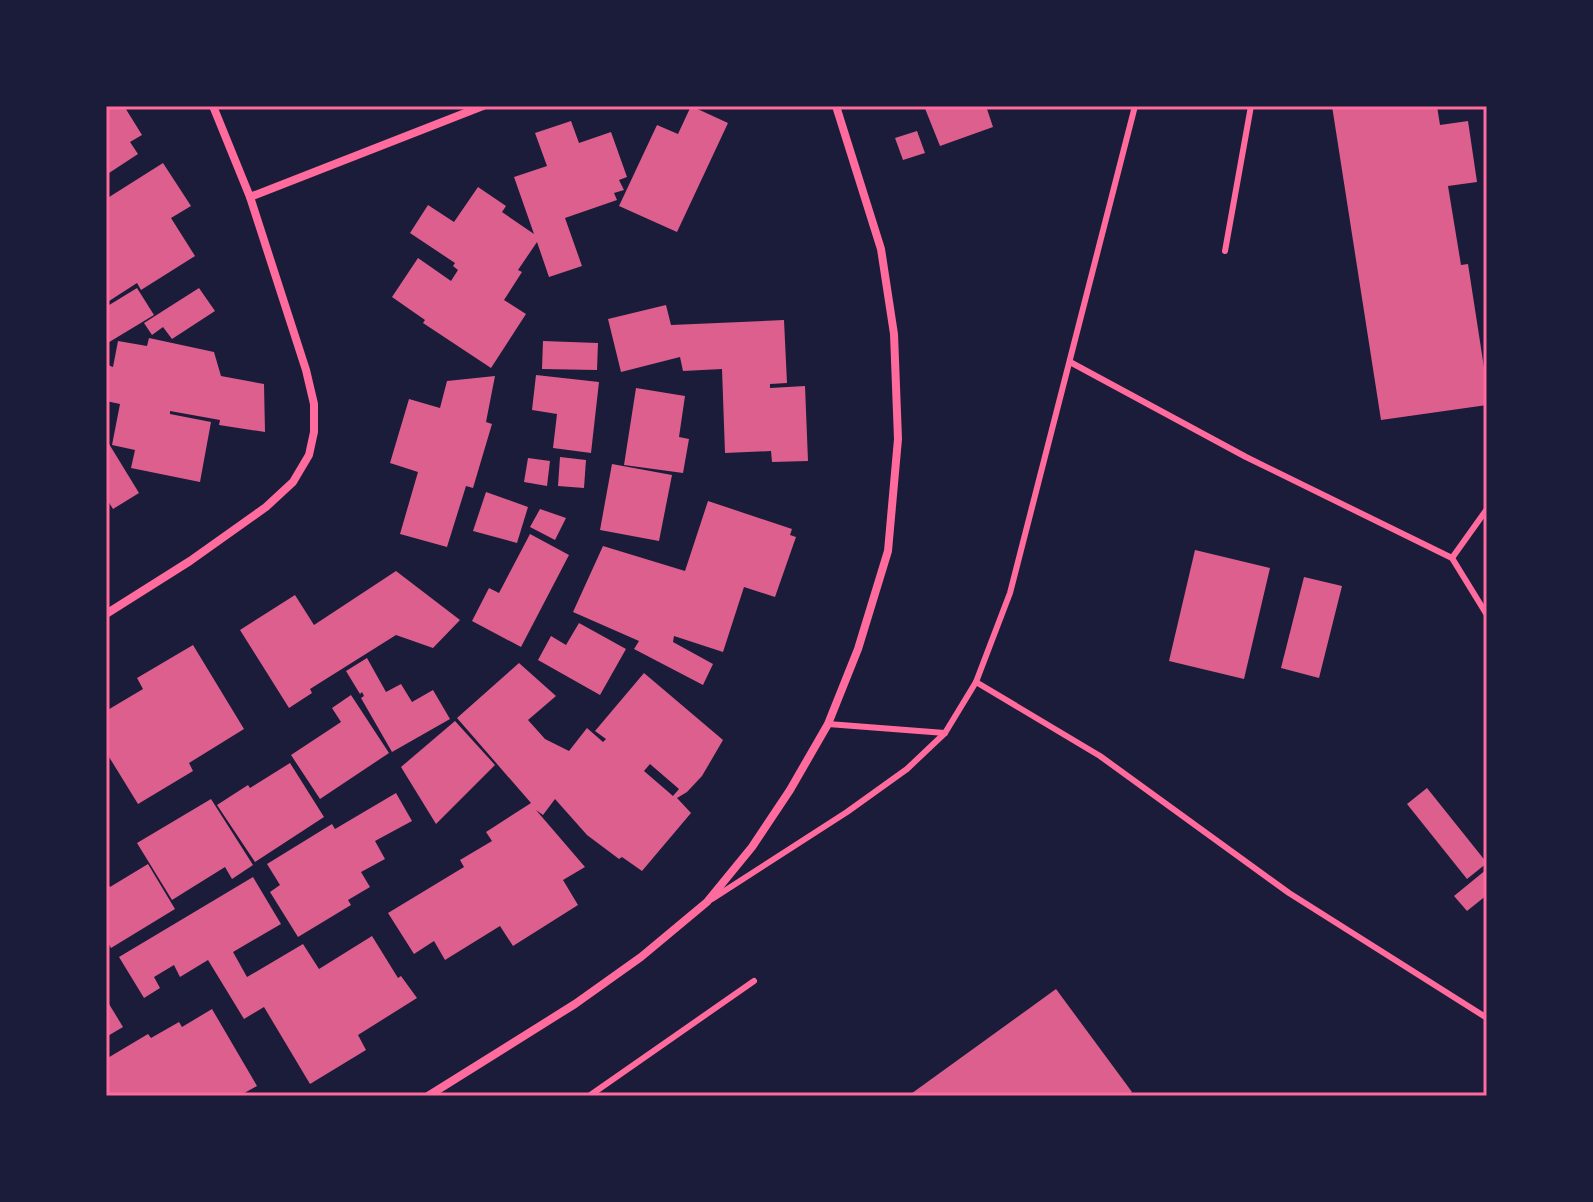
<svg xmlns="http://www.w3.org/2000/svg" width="1593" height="1202" viewBox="0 0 1593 1202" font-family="'Playfair Display',serif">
	<rect width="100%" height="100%" fill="#1b1b3a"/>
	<!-- building -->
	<g fill="#dd5f8e" fill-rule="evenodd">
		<path d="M106,106H124L142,135L130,142L138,154L106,175Z"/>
		<path d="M691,106L728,123L677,232L619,206L657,125L678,134Z"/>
		<path d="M924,106H986L993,127L940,146Z"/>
		<path d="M1332,106H1437L1440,125L1468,121L1477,182L1448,186L1461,265L1468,264L1487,387V405L1381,420Z"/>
		<path d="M571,121L579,143L611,132L627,177L619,180L624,190L614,193L617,200L565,218L582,266L549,277L537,242L518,270L522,272L504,300L526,314L491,368L423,323L425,320L392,297L418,258L451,281L458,270L453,266L455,263L410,233L428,205L454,222L478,187L506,206L502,212L534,234L514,177L547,166L535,133Z"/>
		<path d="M917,131L925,153L903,160L895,138Z"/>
		<path d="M163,163L191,206L171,218L195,256L141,290L137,283L106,303V199Z"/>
		<path d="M137,288L154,315L106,344V307Z"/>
		<path d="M199,288L215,311L172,339L163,327L152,335L144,323Z"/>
		<path d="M666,305L671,325L784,320L787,383L770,384V388L805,386L808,461L772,462L771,451L725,453L722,369L683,371L680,357L621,372L608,319Z"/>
		<path d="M149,338L214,352L221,376L264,384L265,432L219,425L220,420L170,411V414L211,422L200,482L131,468L135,450L112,445L120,404L106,401V369L108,365L113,367L118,341L147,346Z"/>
		<path d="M543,341L598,343L597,370L542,369Z"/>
		<path d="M536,375L599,382L591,453L553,448L557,414L532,410Z"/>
		<path d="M495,376L486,422L492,424L473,488L466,486L447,547L400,534L418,472L390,463L409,399L440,408L447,381Z"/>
		<path d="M636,388L685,396L679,437L689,439L683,473L624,465Z"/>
		<path d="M106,439L139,493L113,509L106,498Z"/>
		<path d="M560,457L586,460L584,488L558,486Z"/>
		<path d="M528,458L550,461L547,486L524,482Z"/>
		<path d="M612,464L672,475L659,541L600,530Z"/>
		<path d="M486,492L528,507L517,543L473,531Z"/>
		<path d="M708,501L792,529L790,535L796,537L775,597L744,587L723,652L674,636L673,642L713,664L703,685L634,649L639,641L573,612L603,546L685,571Z"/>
		<path d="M540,509L566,518L555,540L530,527Z"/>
		<path d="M530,534L569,555L521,647L472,621L489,588L499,593Z"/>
		<path d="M1195,550L1270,568L1244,679L1169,661Z"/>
		<path d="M396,571L460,620L433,648L396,635L310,689L312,693L289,708L240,630L295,595L314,625Z"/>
		<path d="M1304,577L1342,586L1319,678L1281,668Z"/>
		<path d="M579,623L626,649L600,695L538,660L551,636L566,645Z"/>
		<path d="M193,645L244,729L189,763L193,771L138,804L106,752V711L143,689L137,678Z"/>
		<path d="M367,658L386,692L401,684L412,702L433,690L450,719L392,752L361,698L364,696L362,692L360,694L346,671Z"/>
		<path d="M519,663L556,696L528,720L545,739L569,751L587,728L603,742L606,739L595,731L644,673L723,740L702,776L687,792L677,798L691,813L642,871L622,857L619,859L587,835L555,799L543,815L536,810L585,867L563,880L578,905L513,946L500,926L445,960L434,941L414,954L388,913L464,867L460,860L492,841L486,832L531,803L457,718ZM650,764L679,789L673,796L644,771Z"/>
		<path d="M351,695L389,753L320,799L291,755L341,722L332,708Z"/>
		<path d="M455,721L495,765L436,824L401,767Z"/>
		<path d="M290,763L324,817L255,862L217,805L248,785L250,788Z"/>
		<path d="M1427,788L1487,863L1467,879L1407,804Z"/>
		<path d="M396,793L412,821L375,841L385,859L361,872L370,887L348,900L351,905L298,937L270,892L280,885L267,864L332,824L335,829Z"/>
		<path d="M211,799L253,865L232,879L225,867L172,900L137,843Z"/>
		<path d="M148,864L175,909L111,948L106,939V881L110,887Z"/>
		<path d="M1487,869V895L1467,911L1454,896Z"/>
		<path d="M253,877L281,924L233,952L247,977L303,944L319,969L372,936L398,978L401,976L417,998L358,1035L366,1050L310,1084L264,1007L244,1019L208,960L180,977L174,965L154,977L160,988L144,998L119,957Z"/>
		<path d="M1056,989L1132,1092L1127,1096H908Z"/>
		<path d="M106,999L123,1027L106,1037Z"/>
		<path d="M212,1009L257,1086L239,1096H106V1059L148,1034L151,1038L179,1022L182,1027Z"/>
	</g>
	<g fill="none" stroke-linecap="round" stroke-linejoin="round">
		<!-- service -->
		<g stroke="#ff6b9d" stroke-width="6">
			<path d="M1225,251L1251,106"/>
			<path d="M1070,362L1246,457L1452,558L1487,509"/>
			<path d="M1452,558L1487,615"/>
			<path d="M976,682L1100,756L1289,893L1487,1018"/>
			<path d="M828,724L945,733"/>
			<path d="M712,899L847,812L907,769L945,733L976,682L1010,593L1135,106"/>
			<path d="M589,1096L754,981"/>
		</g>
		<!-- minor -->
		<g stroke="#ff6b9d" stroke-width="8">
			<path d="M250,197L483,106"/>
			<path d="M106,614L190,561L266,507L293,482L309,455L314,432V404L306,370L250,197L213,106"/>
			<path d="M428,1096L575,1004L641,957L707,902L752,847L790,790L828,724L858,649L888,551L898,439L894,334L881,249L836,106"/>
		</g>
	</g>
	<!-- border -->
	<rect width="1593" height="1202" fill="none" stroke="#1b1b3a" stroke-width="216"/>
	<rect x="108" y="108" width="1377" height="986" fill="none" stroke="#ff6b9d" stroke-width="3"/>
</svg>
